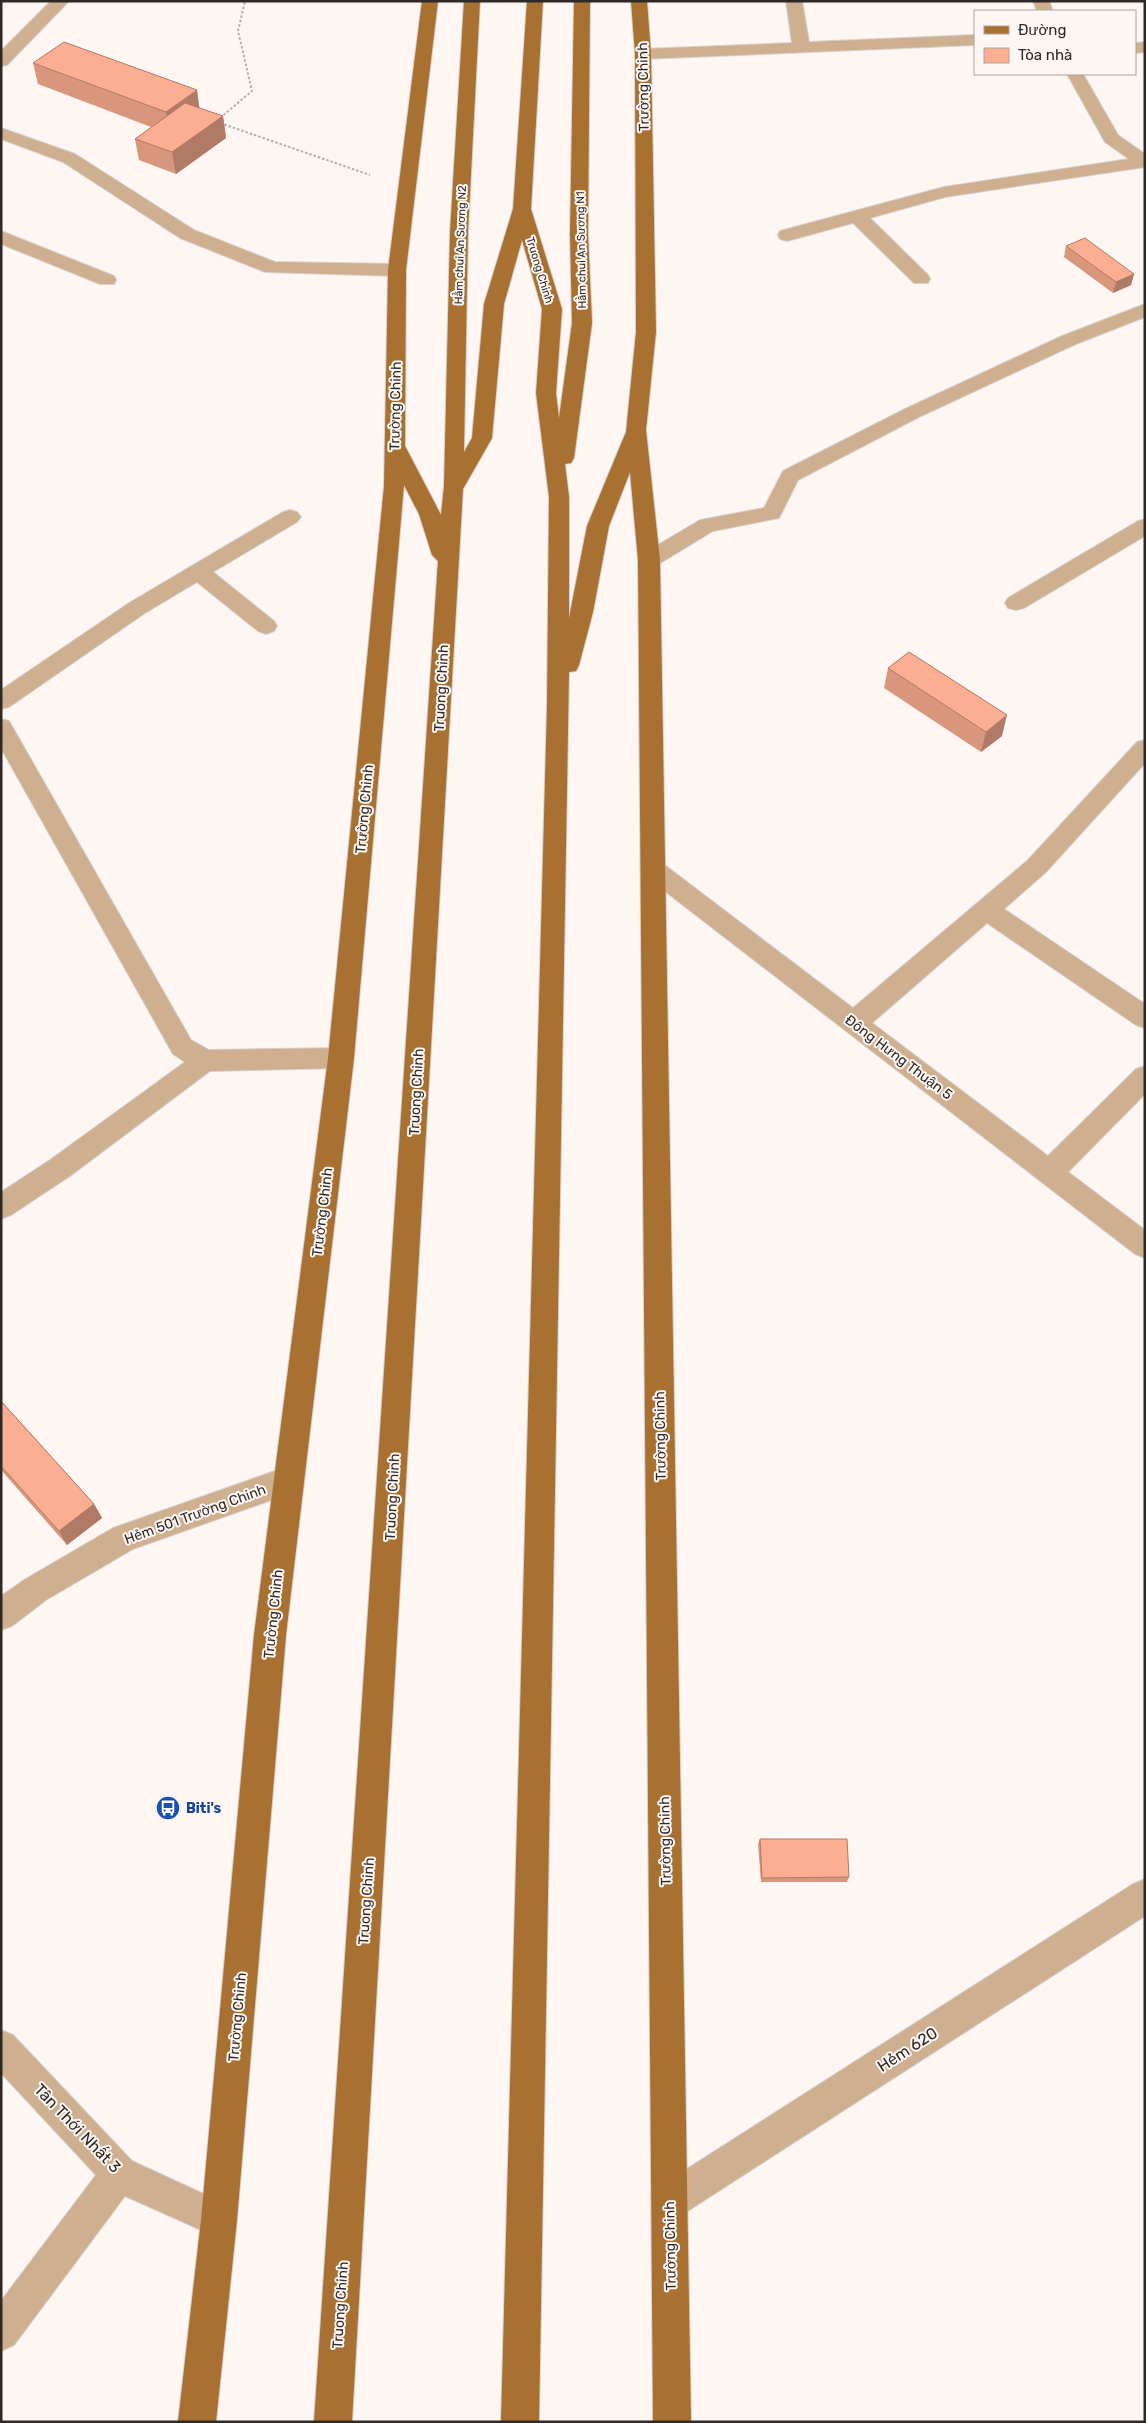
<svg xmlns="http://www.w3.org/2000/svg" width="1146" height="2423" viewBox="0 0 1146 2423" font-family="Rubik,sans-serif">
	<rect width="100%" height="100%" fill="#fef6f2"/>
	<g fill="none" stroke-linecap="round" stroke-linejoin="round">
		<!-- minor casing -->
		<g stroke="#d9d1cd" stroke-width="2">
			<g id="minor">
				<path d="M51,1H69L7,65L1,66V51Z"/>
				<path d="M786,1H802L809,42L975,35V45L643,59L637,58L635,54L637,50L643,49L792,43Z"/>
				<path d="M1033,1H1049L1053,11H1037Z"/>
				<path d="M1145,42V52L1135,53V43Z"/>
				<path d="M1067,74H1083L1118,135L1145,154V167L945,197L870,218L928,275L930,279L928,283H914L853,223L787,241L780,239L778,235L780,231L944,187L1129,159L1105,142Z"/>
				<path d="M1,128L75,154L194,230L275,262L397,264L404,266L406,270L404,274L397,276L265,272L180,238L63,162L1,139Z"/>
				<path d="M1,231L114,276L116,280L114,284H100L1,244Z"/>
				<path d="M1145,304V317L1076,344L919,417L798,480L779,518L713,531L657,565L649,567L641,565L638,560L641,555L700,520L764,508L783,471L905,409L1062,336Z"/>
				<path d="M290,510L297,512L301,517L297,522L213,572L274,621L277,626L274,631L266,634L258,631L197,582L145,613L9,707L1,709V690L129,603L283,512Z"/>
				<path d="M1145,519V536L1024,608L1016,610L1008,608L1005,603L1008,598L1138,521Z"/>
				<path d="M1,719L9,721L191,1040L209,1050L341,1048L350,1051L354,1058L350,1065L341,1068L210,1071L70,1176L11,1215L1,1219V1192L50,1160L185,1062L173,1054L1,748Z"/>
				<path d="M1145,740V763L1046,872L1004,909L1145,1004V1028L1136,1025L987,923L872,1023L1048,1156L1136,1069L1145,1066V1094L1068,1172L1145,1230V1258L1135,1254L644,875L641,869L644,863L653,860L662,863L853,1008L1028,860L1137,742Z"/>
				<path d="M289,1466L300,1470L304,1480L300,1490L133,1549L46,1600L12,1626L1,1630V1596L24,1580L113,1528Z"/>
				<path d="M1145,1879V1916L683,2214L670,2219L657,2214L652,2201L657,2188L1133,1884Z"/>
				<path d="M1,2030L13,2035L132,2161L232,2207L237,2220L232,2233L219,2238L125,2196L14,2345L1,2351V2301L96,2175L1,2073Z"/>
			</g>
		</g>
		<!-- major casing -->
		<g stroke="#d9d1cd" stroke-width="2">
			<path id="major" d="M422,1H438L406,270L405,446L441,515L444,486L450,232L464,1H480L468,232L464,452L472,438L484,304L513,209L527,1H543L531,209L562,309L556,393L559,418L572,323L570,234L574,1H590L588,234L592,323L574,458L571,463L565,464L569,497V618L587,526L626,432L636,332L635,54L631,1H647L651,54L656,332L646,430L660,560L691,2422H653L638,560L630,472L609,526L593,612L579,665L576,671L569,672L539,2422H501L547,705L549,497L536,393L542,309L522,240L504,304L492,438L463,489L352,2422H314L438,561L432,555L419,514L404,485L354,1058L286,1635L237,2220L216,2422H178L201,2220L254,1635L328,1058L384,486L388,270Z"/>
		</g>
		<!-- path -->
		<g stroke="#b5aeab" stroke-width="2" stroke-dasharray="2.5 2" stroke-linecap="butt">
			<path d="M220,118L252,91L238,31L245,1"/>
			<path d="M220,123L370,175"/>
		</g>
		<!-- minor -->
		<use href="#minor" fill="#ceaf90" fill-rule="evenodd"/>
		<!-- major -->
		<use href="#major" fill="#a87131" fill-rule="evenodd"/>
	</g>
	<!-- wall -->
	<g fill="#d8967d">
		<path d="M33,63L200,108L223,116L226,138L176,174L139,160L135,139L151,127L38,84Z"/>
		<path d="M1066,246L1134,274L1131,285L1113,293L1064,257Z"/>
		<path d="M888,668L1002,736L981,752L884,688Z"/>
		<path d="M1,1401L94,1504L102,1518L67,1545L1,1470Z"/>
		<path d="M760,1839L849,1877L847,1882H761L758,1844Z"/>
	</g>
	<!-- shaded-wall -->
	<g fill="#b07a66">
		<path d="M197,90L200,112L170,134L166,112Z"/>
		<path d="M223,116L226,138L176,174L172,152Z"/>
		<path d="M1134,274L1131,285L1113,293L1116,282Z"/>
		<path d="M1007,715L1002,736L981,752L986,732Z"/>
		<path d="M94,1504L102,1518L67,1545L59,1531Z"/>
	</g>
	<!-- building -->
	<g fill="#fbae91" stroke="#b07a66">
		<path d="M64,42L197,90L166,112L33,63Z"/>
		<path d="M185,103L223,116L172,152L135,139Z"/>
		<path d="M1085,238L1134,274L1116,282L1066,246Z"/>
		<path d="M909,652L1007,715L986,732L888,668Z"/>
		<path d="M1,1401L94,1504L59,1531L1,1466Z"/>
		<path d="M760,1839H847L849,1877L762,1878Z"/>
	</g>
	<!-- icons -->
	<defs>
		<g id="bus-disc" transform="scale(1.25)"><circle r="9.5" fill="#1a4fb4" stroke="#fef6f2"/><path d="M-5-6H5V4H4V6H2V4H-2V6H-4V4H-5ZM-3.5-4V0h7V-4ZM-3.5 1.2v1.5H-2V1.2ZM2 1.2v1.5H3.5V1.2Z" fill="#fff"/></g>
	</defs>
	<g fill-rule="evenodd">
		<use href="#bus-disc" x="168" y="1808"/>
	</g>
	<g text-anchor="middle" stroke-width="4" stroke-linejoin="round" paint-order="stroke">
		<!-- far-street labels -->
		<g font-size="11" fill="#2e2926" stroke="#fef6f2">
			<text transform="translate(460 245) rotate(-88)" y="4">Hầm chui An Sương N2</text>
			<text transform="translate(581 250) rotate(-91)" y="4">Hầm chui An Sương N1</text>
			<text transform="translate(540 270) rotate(73)" y="4">Truong Chinh</text>
		</g>
		<!-- street labels -->
		<g font-size="14" fill="#2e2926" stroke="#fef6f2">
			<text transform="translate(643 87) rotate(-91)" y="5">Trường Chinh</text>
			<text transform="translate(395 406) rotate(-89)" y="5">Trường Chinh</text>
			<text transform="translate(441 688) rotate(-87)" y="5">Truong Chinh</text>
			<text transform="translate(364 809) rotate(-85)" y="5">Trường Chinh</text>
			<text transform="translate(899 1057) rotate(37)" y="5">Đông Hưng Thuận 5</text>
			<text transform="translate(416 1092) rotate(-87)" y="5">Truong Chinh</text>
			<text transform="translate(322 1212) rotate(-83)" y="5">Trường Chinh</text>
			<text transform="translate(660 1436) rotate(-91)" y="5">Trường Chinh</text>
			<text transform="translate(392 1497) rotate(-87)" y="5">Truong Chinh</text>
			<text transform="translate(195 1514) rotate(-20)" y="5">Hẻm 501 Trường Chinh</text>
			<text transform="translate(273 1614) rotate(-84)" y="5">Trường Chinh</text>
			<text transform="translate(665 1841) rotate(-91)" y="5">Trường Chinh</text>
			<text transform="translate(366 1901) rotate(-86)" y="5">Truong Chinh</text>
			<text transform="translate(237 2017) rotate(-85)" y="5">Trường Chinh</text>
			<text transform="translate(670 2246) rotate(-91)" y="5">Trường Chinh</text>
			<text transform="translate(340 2305) rotate(-86)" y="5">Truong Chinh</text>
		</g>
		<!-- transit labels -->
		<g font-size="14" font-weight="bold" fill="#164399" stroke="#fef6f2" text-anchor="start">
			<text x="186" y="1813">Biti's</text>
		</g>
		<!-- near-street labels -->
		<g font-size="16" fill="#2e2926" stroke="#fef6f2">
			<text transform="translate(907 2049) rotate(-33)" y="6">Hẻm 620</text>
			<text transform="translate(78 2128) rotate(46)" y="6">Tân Thới Nhất 3</text>
		</g>
	</g>
	<!-- border -->
	<rect width="1146" height="2423" fill="none" stroke="#2e2926" stroke-width="5"/>
	<!-- legend -->
	<rect x="974" y="10" width="162" height="65" fill="#fef6f2" stroke="#aba4a0"/>
	<rect x="984" y="26" width="25" height="8" fill="#a87131" stroke="#aba4a0"/>
	<text x="1018" y="35" font-size="15" fill="#2e2926">Đường</text>
	<rect x="984" y="48" width="25" height="15" fill="#fbae91" stroke="#aba4a0"/>
	<text x="1018" y="60" font-size="15" fill="#2e2926">Tòa nhà</text>
</svg>
